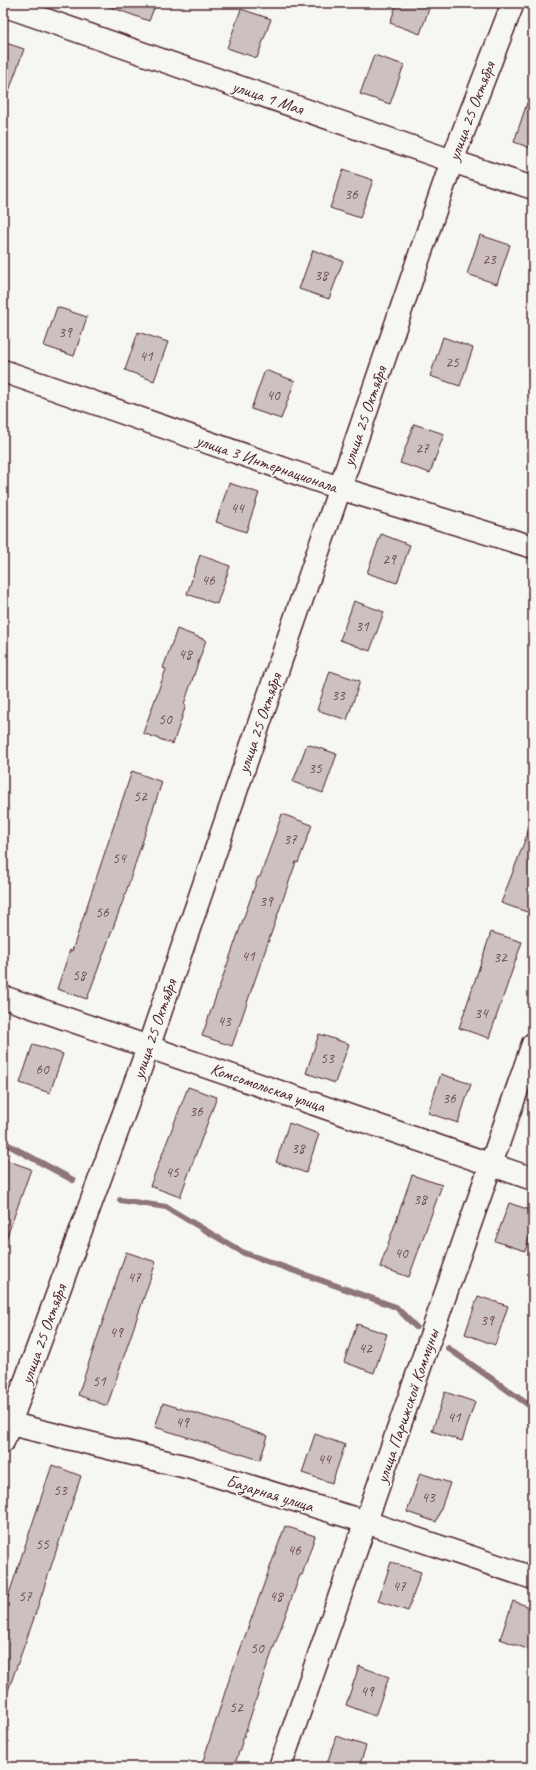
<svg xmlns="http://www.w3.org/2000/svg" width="536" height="1770" viewBox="0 0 536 1770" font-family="Caveat,sans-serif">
	<rect width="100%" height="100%" fill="#f6f6f2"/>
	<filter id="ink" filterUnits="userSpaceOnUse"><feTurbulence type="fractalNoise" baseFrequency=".025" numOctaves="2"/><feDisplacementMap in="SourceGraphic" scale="8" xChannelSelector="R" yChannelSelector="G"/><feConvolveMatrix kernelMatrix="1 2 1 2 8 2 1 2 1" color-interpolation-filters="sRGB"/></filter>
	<g filter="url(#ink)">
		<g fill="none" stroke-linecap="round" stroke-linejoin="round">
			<!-- stream -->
			<g stroke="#8e747a" stroke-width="6">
				<path d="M3,1142L73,1180"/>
				<path d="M120,1200L166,1207L244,1253L396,1307L416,1327"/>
				<path d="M448,1348L533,1408"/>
			</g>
		</g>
		<!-- building -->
		<g fill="#ccc1c0" stroke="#4a1f2b">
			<path d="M105,3H156L149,21L105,5Z"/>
			<path d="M397,3H431L420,34L390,23Z"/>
			<path d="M241,9L271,19L257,58L227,48Z"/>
			<path d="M3,42L24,49L5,102H3Z"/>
			<path d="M374,55L404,65L390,104L360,94Z"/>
			<path d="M530,94H533V149L514,142Z"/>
			<path d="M343,170L373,180L360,218L330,208Z"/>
			<path d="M480,235L510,245L497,284L467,274Z"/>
			<path d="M313,250L343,261L329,299L299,289Z"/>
			<path d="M57,307L87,317L74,356L44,346Z"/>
			<path d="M138,332L168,342L154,381L125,370Z"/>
			<path d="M443,337L473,348L460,386L430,376Z"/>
			<path d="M265,370L295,381L281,419L251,409Z"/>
			<path d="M414,424L444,434L430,473L400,463Z"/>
			<path d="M229,483L259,493L246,532L216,522Z"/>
			<path d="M381,534L410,545L397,583L367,573Z"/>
			<path d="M200,555L230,566L217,604L187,594Z"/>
			<path d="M354,601L384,612L370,651L340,640Z"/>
			<path d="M177,629L206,640L184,704L186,705L173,744L143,733L166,669L163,668Z"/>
			<path d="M330,671L360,681L347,720L317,710Z"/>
			<path d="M307,744L337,754L323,793L293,782Z"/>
			<path d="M132,771L162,782L124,898L87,999L57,989L70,950L72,951Z"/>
			<path d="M282,814L312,825L298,863L296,862L232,1046L202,1036L258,877H260Z"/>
			<path d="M530,827H533V914L501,903Z"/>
			<path d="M491,932L522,942L489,1038L459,1028Z"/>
			<path d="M319,1034L349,1044L335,1083L306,1073Z"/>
			<path d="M33,1044L63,1054L50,1093L20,1083Z"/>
			<path d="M441,1074L471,1084L458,1123L428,1113Z"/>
			<path d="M188,1087L217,1097L180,1197L150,1186Z"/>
			<path d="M289,1123L319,1134L306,1173L276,1162Z"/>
			<path d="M3,1159L31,1169L5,1242H3Z"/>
			<path d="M412,1175L442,1185L409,1277L380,1267Z"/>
			<path d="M509,1203L533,1211V1228L525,1251L495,1241Z"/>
			<path d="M126,1252L156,1262L107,1406L78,1395Z"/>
			<path d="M478,1296L508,1306L495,1345L465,1334Z"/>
			<path d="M357,1324L387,1334L374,1373L344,1362Z"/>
			<path d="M445,1392L475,1402L462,1441L432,1431Z"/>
			<path d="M163,1403L268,1436L260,1460L155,1427Z"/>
			<path d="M315,1434L345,1445L332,1483L302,1473Z"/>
			<path d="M52,1465L81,1476L33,1621L5,1699H3V1612Z"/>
			<path d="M420,1473L450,1483L436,1522L407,1512Z"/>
			<path d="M285,1526L315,1536L302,1575H300L265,1672L234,1767H201L228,1683Z"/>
			<path d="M391,1562L421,1572L408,1611L378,1601Z"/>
			<path d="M513,1601L533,1608V1640L530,1650L500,1639Z"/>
			<path d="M359,1666L389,1677L375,1716L346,1705Z"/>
			<path d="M336,1736L366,1746L359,1767H326Z"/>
		</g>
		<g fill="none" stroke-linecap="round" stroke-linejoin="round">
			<!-- minor casing -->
			<g stroke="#4a1f2b" stroke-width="25">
				<g id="minor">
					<path d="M3,5L452,161L533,188"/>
					<path d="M3,997L533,1179"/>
					<path d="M3,1422L191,1468L366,1522L533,1578"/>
					<path d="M3,1442L149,1045L452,161L513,3"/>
					<path d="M280,1767L533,1044"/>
				</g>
			</g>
			<!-- major casing -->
			<g stroke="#4a1f2b" stroke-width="25">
				<path id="major" d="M3,371L339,488L533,547"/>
			</g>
			<!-- minor -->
			<use href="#minor" stroke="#f6f6f2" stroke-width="22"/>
			<!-- major -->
			<use href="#major" stroke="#f6f6f2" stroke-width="22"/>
		</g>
	</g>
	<g text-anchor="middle" stroke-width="3.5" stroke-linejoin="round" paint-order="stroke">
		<!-- number labels -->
		<g font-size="15" fill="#6a4850">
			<text x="351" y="199">36</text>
			<text x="489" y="264">23</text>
			<text x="321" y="280">38</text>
			<text x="65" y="337">39</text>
			<text x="146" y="361">41</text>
			<text x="452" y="367">25</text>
			<text x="273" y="400">40</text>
			<text x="422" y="453">27</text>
			<text x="237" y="513">44</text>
			<text x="389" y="564">29</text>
			<text x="208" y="585">46</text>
			<text x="362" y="631">31</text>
			<text x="185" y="659">48</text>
			<text x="338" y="700">33</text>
			<text x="165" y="724">50</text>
			<text x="315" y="773">35</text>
			<text x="140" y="801">52</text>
			<text x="290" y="844">37</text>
			<text x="119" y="863">54</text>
			<text x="266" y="906">39</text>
			<text x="102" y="917">56</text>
			<text x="248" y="961">41</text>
			<text x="500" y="962">32</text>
			<text x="79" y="980">58</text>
			<text x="481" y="1018">34</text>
			<text x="224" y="1026">43</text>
			<text x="327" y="1063">53</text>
			<text x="42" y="1074">60</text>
			<text x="449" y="1103">36</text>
			<text x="196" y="1116">36</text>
			<text x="298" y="1153">38</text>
			<text x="172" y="1177">45</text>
			<text x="420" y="1204">38</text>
			<text x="401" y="1258">40</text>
			<text x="134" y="1282">47</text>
			<text x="487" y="1325">39</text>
			<text x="116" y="1337">49</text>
			<text x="365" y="1353">42</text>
			<text x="99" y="1386">51</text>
			<text x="454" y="1422">41</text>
			<text x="182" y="1427">49</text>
			<text x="324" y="1464">44</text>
			<text x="60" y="1495">53</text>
			<text x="428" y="1502">43</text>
			<text x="42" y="1549">55</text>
			<text x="294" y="1555">46</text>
			<text x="399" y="1591">47</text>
			<text x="25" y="1601">57</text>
			<text x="276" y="1601">48</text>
			<text x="257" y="1653">50</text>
			<text x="367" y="1696">49</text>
			<text x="236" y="1712">52</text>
		</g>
		<!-- street labels -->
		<g font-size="17" fill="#4a1f2b" stroke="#f6f6f2">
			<text transform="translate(268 97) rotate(19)" y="6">улица 1 Мая</text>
			<text transform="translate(471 111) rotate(-69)" y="6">улица 25 Октября</text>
			<text transform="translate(364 416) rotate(-71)" y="6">улица 25 Октября</text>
			<text transform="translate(267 463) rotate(19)" y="6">улица 3 Интернационала</text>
			<text transform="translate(259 723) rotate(-71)" y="6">улица 25 Октября</text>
			<text transform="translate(154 1029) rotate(-71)" y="6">улица 25 Октября</text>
			<text transform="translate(268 1087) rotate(19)" y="6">Комсомольская улица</text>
			<text transform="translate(43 1334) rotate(-70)" y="6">улица 25 Октября</text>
			<text transform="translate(407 1406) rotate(-71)" y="6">улица Парижской Коммуны</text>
			<text transform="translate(270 1493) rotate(17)" y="6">Базарная улица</text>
		</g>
	</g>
	<!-- margin -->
	<rect width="536" height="1770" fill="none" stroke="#f6f6f2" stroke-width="16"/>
	<rect x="8" y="8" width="520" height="1754" fill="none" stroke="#4a1f2b" stroke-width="1.5" filter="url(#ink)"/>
</svg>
